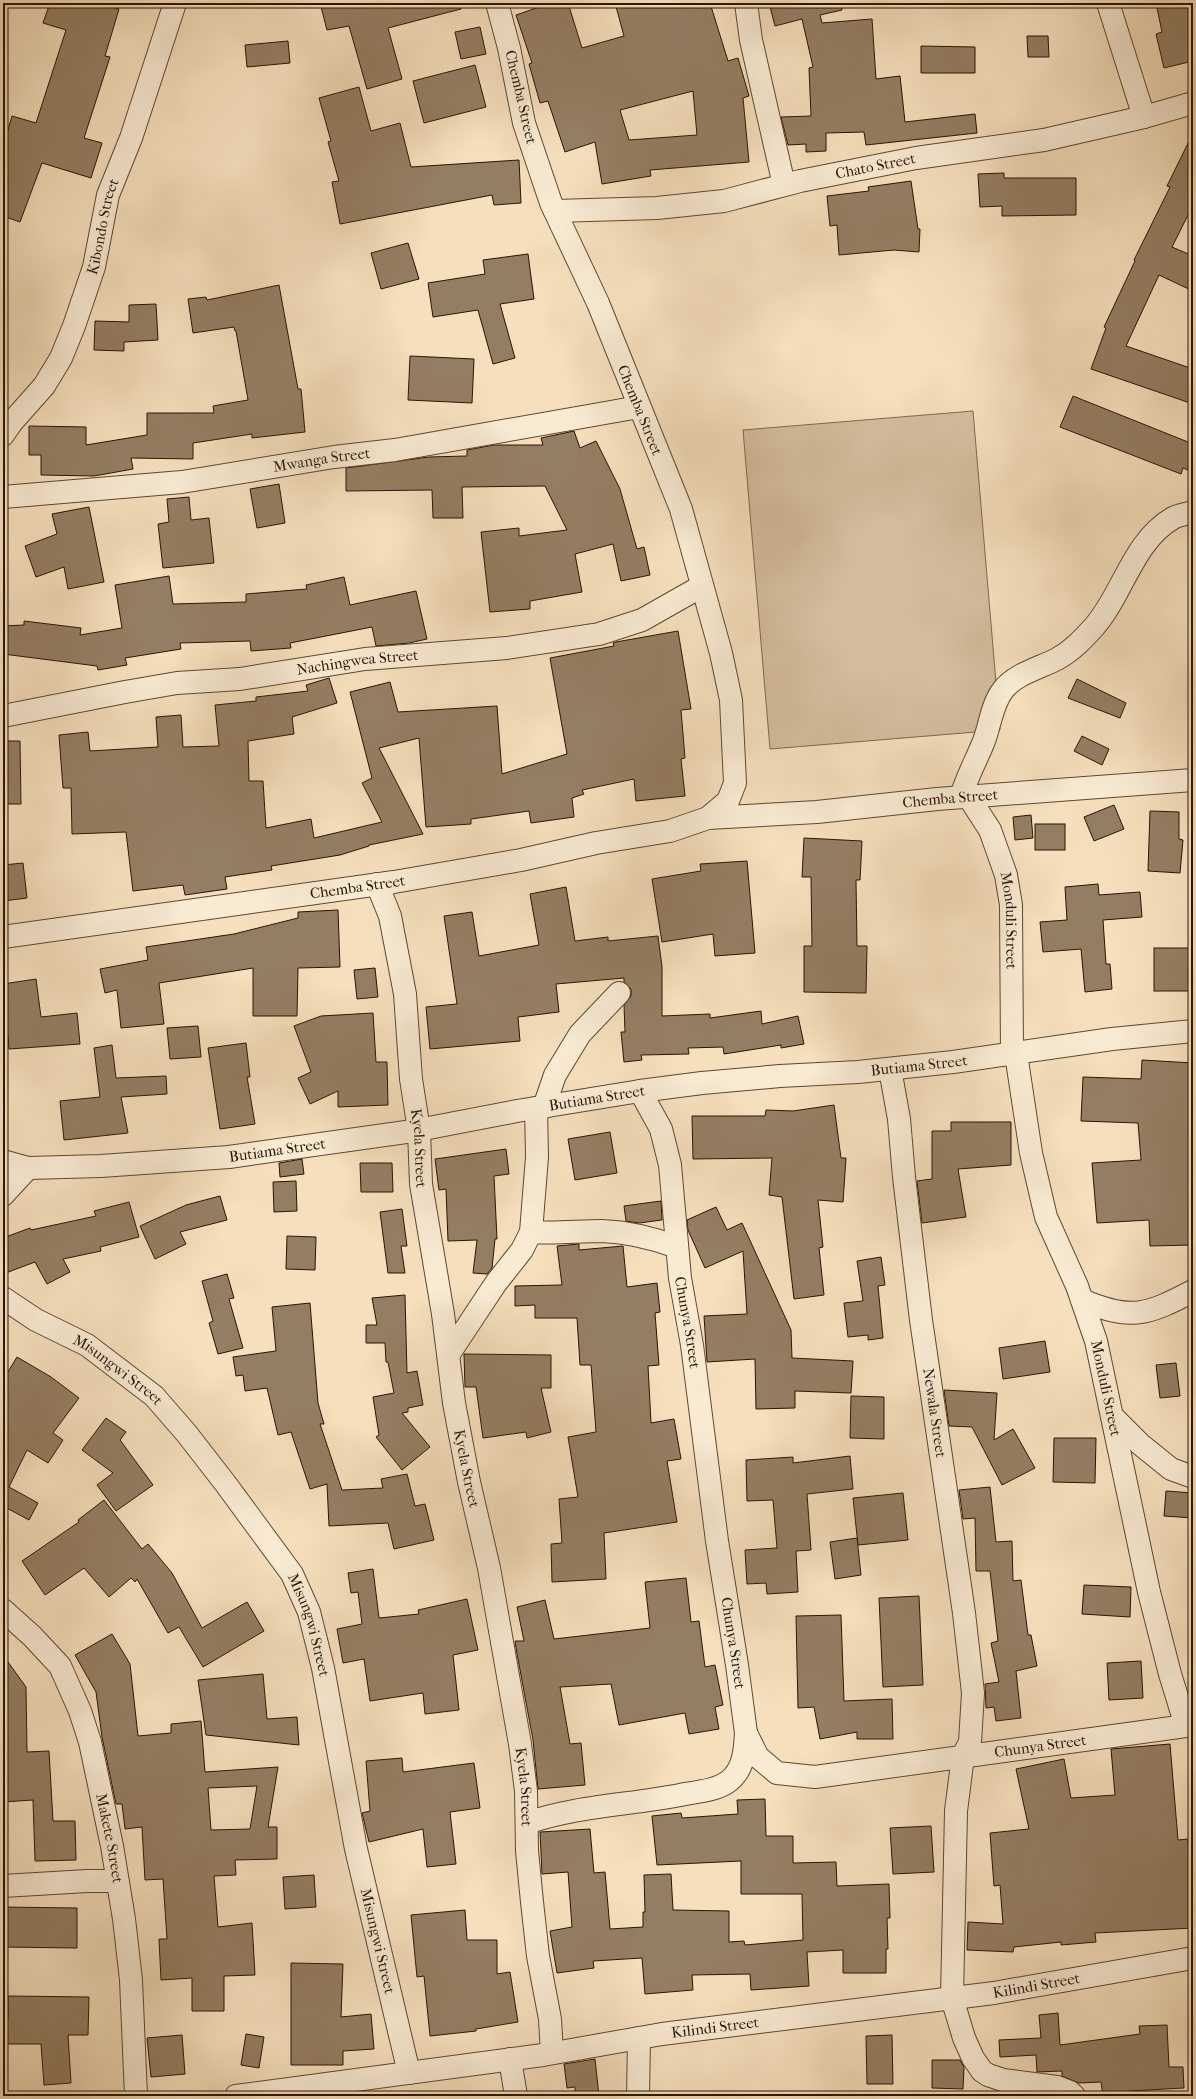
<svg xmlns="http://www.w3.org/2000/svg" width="1196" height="2099" viewBox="0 0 1196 2099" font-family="'IM FELL French Canon',serif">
	<rect width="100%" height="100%" fill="#f5dfbc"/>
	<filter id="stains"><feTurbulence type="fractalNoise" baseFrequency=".005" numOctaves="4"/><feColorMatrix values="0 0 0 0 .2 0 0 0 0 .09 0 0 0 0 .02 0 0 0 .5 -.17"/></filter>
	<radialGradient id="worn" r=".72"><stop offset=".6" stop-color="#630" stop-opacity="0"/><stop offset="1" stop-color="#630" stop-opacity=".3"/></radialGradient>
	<!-- park -->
	<path fill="#d3bc9d" stroke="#7f6850" d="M973,411L1000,730L770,749L743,430Z"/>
	<!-- building -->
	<g fill="#947e63" stroke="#2b1403" fill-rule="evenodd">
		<path d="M50,3H99L119,9L105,56L110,57L84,138L102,143L91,178L42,163L20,222L3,216V147L12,116L36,123L66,30L43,23Z"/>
		<path d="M320,3H460L461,9L388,28L402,79L367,89L349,26L327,30Z"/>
		<path d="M551,3H568L582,48L624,36L615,3H710L728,61L738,58L749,96L743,98L749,162L650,170L651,176L602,184L595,142L565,152L548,101L540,103L529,64L532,63L516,15ZM693,91L697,135L629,140L620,110Z"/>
		<path d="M769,3H841L842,10L820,15L822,23L872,19L876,79L900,76L905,122L975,114L977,133L866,145L864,132L826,133V151L806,152V144L788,145L781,117L811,116L809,68L813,67L802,19L775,26Z"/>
		<path d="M1156,3H1193V61L1164,68L1156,34L1162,32Z"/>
		<path d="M480,27L486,54L461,59L455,32Z"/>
		<path d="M1027,36H1048L1049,57H1028Z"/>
		<path d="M288,41L290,63L247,67L245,45Z"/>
		<path d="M921,46L975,47V73H921Z"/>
		<path d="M475,65L486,107L424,123L413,81Z"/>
		<path d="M359,87L371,131L400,123L411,167L519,160L521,203L494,205L492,195L340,224L332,182L339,181L328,142L331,141L319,98Z"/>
		<path d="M1193,133V205L1172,247L1193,256V291L1159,275L1126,346L1193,369V404L1091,369L1106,328L1104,327L1135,261L1134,260L1170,187L1167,186Z"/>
		<path d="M1004,173V178H1076V215L1002,216V206L980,207L978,174Z"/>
		<path d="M911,181L918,229H920L919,252L894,250L839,255L837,225L830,226L827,196L869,191L868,187Z"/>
		<path d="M408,243L419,279L381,289L371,253Z"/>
		<path d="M528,254L534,299L500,304L515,358L493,364L478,310L433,317L428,283L485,274L483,260Z"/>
		<path d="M279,285L298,389H301L305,432L252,438V434L193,443V459L131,458L133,469L94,476L41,475V455H29V426L86,427V445L147,435V413H214L213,406L248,400L236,331H235L234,327L193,333L188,299L206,297L207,300Z"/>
		<path d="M156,304L158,340L124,342V351L94,350L95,321L129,322V305Z"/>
		<path d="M410,356L474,359L472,403L408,400Z"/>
		<path d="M1073,396L1193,444V472L1183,468L1181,474L1060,427Z"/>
		<path d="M574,431L580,448L596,441L620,489L637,549L644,547L650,575L621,581L613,544L575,554L582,592L530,601V609L490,612L481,532L519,528V536L567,530L545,486L462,487L463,518H433L432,490L346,491V468L429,457L467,456V450L494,445H543L541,438Z"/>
		<path d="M279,484L285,523L257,528L250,489Z"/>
		<path d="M189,497L191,520L209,518L214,563L163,568L158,524L169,522L167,499Z"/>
		<path d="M89,507L104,582L68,589L64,567L36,577L25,546L57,534L52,514Z"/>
		<path d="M169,576L173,604L246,602V594L307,589L306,585L344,577L350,605L416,591L427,639L409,643L376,646L372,627L290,643L291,648L251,651L250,641L180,643L181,649L125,658L127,665L98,670L97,666L3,654V626L24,625V621L81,628L80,635L122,628L115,585Z"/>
		<path d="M678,631L691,709L681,710L685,758L681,759L685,796L636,801L634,779L582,790L584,794L572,798L574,817L531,823L529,811L471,819V824L426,827L419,738L379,748L423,834L369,845V846L340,855L271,866L272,870L225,877L227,889L185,895L183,885L133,891L126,832L72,834L71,788H63L59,735L88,732L90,751L158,747L156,717L181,715L183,747L219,746L215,705L256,701V697L308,691L306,685L329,678L337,703L292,717L294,734L248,741L249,781H263L266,828L311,819L314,838L382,822L362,783L372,778L350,692L390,682L398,712L497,706L502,774L567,754L550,658L614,646L613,643L616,642Z"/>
		<path d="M1077,679L1126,703L1120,718L1068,698Z"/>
		<path d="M1082,736L1109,749L1102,765L1074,751Z"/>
		<path d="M3,741H20L21,804H3Z"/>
		<path d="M1114,805L1124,829L1094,841L1084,817Z"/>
		<path d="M1150,811L1179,812V839L1183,840L1180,873L1148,871Z"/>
		<path d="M1031,815L1033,838L1015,840L1013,817Z"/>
		<rect x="1035" y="824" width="30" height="26"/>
		<path d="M804,838L862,841L860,880H856L857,946H867L866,993L804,992V946H812L811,877H802Z"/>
		<path d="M747,861L755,953L715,956L713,934L662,942L652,879L701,871L700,864Z"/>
		<path d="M23,863L27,898L3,901V865Z"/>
		<path d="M1098,884L1099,895L1140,892L1142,917L1103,920L1106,964H1110L1112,989L1085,992L1081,949L1043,952L1040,922L1067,920L1065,887Z"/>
		<path d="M566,887L575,941L608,937V941L658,936L662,967V1016L710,1014V1018L761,1011L762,1024L798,1016L804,1044L781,1048V1045L724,1054L723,1047L688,1048L689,1054L641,1055L642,1060L624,1062L621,1032H625L624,1005L631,996V989L624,982V978L556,984L559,1012L518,1017L520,1041L430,1049L426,1007L457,1004L444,916L472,912L479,956L539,945L530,894Z"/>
		<path d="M338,910L340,967L298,968L297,1016H253V968L159,983L164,1024L121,1028L117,990L105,993L100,969L148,960L146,947L234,934L298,918V912Z"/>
		<rect x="1154" y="948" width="39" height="43"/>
		<path d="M375,968L378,997L357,999L354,970Z"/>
		<path d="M36,979L41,1017L77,1013L80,1044L9,1049L6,1014L3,1015V984Z"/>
		<path d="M373,1013L376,1062H387L388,1105L338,1107V1091L310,1104L298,1078L311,1072L294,1026L321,1016Z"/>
		<path d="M198,1026L201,1057L170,1059L167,1028Z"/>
		<path d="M246,1043L250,1077H247L255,1124L220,1129L208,1048Z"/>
		<path d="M112,1045L116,1078L166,1076L167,1094L121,1097L128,1133L64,1140L60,1101L100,1097L94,1048Z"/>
		<path d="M1142,1060L1193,1063L1192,1146L1189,1147L1191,1201H1193V1245L1150,1246L1149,1220L1097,1223L1092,1163L1141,1160L1138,1123L1081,1121L1083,1077L1141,1079Z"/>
		<path d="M834,1105L841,1158H846L843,1202L818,1200L823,1247L819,1248L824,1295L794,1299L782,1197L769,1195L772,1158L693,1159L692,1116H765L766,1110L793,1111Z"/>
		<path d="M951,1122H1011V1165L958,1169L966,1217L922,1223L917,1181L932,1179V1131H951Z"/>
		<path d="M610,1132L617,1173L575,1180L568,1139Z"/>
		<path d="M506,1149L509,1174L494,1176L497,1239H495L492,1268L487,1274L473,1273L477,1240L448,1241L446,1189L439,1190L435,1159Z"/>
		<path d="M302,1159L304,1174L280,1177L279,1163Z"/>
		<path d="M360,1163H392L393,1192H361Z"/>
		<path d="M296,1181L297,1211L274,1212L273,1182Z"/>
		<path d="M220,1196L227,1220L180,1232L186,1244L155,1259L140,1226L186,1205Z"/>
		<path d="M661,1201L662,1220L639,1223L626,1221L624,1206Z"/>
		<path d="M129,1202L139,1237L100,1247L101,1251L63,1259L70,1272L47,1284L35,1262L3,1274V1238L30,1228L31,1230L96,1216L94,1211Z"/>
		<path d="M716,1207L727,1230L742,1223L791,1330L792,1358L853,1361L851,1393L795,1391V1408L756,1409L755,1359L707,1362L704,1316L747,1314L743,1251L705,1268L688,1230L687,1220Z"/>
		<path d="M402,1209L407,1246H401L405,1273H388L380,1212Z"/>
		<path d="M287,1236L316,1237L315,1270L286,1269Z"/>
		<path d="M579,1244V1250L623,1246L627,1287L657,1283L660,1312L655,1313L659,1365L648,1366L651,1423L674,1419L681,1459L667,1461L677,1522L604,1533L606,1579L552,1582L551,1544L562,1543L559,1499L578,1497L568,1437L596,1432L591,1365H580L577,1318H535V1305L515,1306V1286L562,1285L557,1246Z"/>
		<path d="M881,1257L885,1285L878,1286L883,1338L868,1340V1335L848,1337L844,1303L863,1301L857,1261Z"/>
		<path d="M227,1274L234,1298L229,1299L243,1348L218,1354L209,1323L213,1321L202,1281Z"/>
		<path d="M405,1295L407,1373L417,1371L423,1405L408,1408V1412L402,1413L430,1447L402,1470L376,1437L379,1435L373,1397L394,1393L388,1362H386L385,1343H366V1325H377L372,1298Z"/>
		<path d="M310,1303L318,1403L324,1424H320L342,1490L383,1488L381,1479L407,1474L415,1506L425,1504L434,1540L394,1549L388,1523L329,1526L327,1484L310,1489L291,1432L278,1435L267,1388L245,1391L243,1375L236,1376L233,1357L276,1351L272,1307Z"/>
		<path d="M1045,1341L1050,1372L1003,1379L999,1348Z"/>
		<path d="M464,1354L551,1355V1388H541L551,1432L527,1438L526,1432L483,1438L476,1387H465Z"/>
		<path d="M17,1357L51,1377L79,1398L53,1433L63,1440L48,1463L27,1450L9,1487L38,1503L29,1520L3,1506V1380Z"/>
		<path d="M1176,1363L1180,1396L1160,1398L1156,1365Z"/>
		<path d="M944,1390L997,1393L994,1440L1013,1429L1035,1468L1002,1485L972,1427L949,1426Z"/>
		<path d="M851,1396L884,1397V1439L850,1438Z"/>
		<path d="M106,1418L126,1432L120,1440L153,1485L116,1511L97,1485L113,1473L82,1450Z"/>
		<path d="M1054,1438H1096L1095,1483L1053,1482Z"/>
		<path d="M850,1456L853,1489L807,1494L811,1550L796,1551L798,1592L767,1594L766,1583L747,1584L745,1550L777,1548L773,1500L747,1501L746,1460L793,1457V1463Z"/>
		<path d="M990,1487L996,1542L1012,1541L1013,1581L1021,1580L1028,1635H1031L1037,1666L1016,1671L1021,1718L996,1721L994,1707L986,1708L985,1684L999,1682L991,1643L998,1641L990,1571H976L975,1518L963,1519L959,1490Z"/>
		<path d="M1166,1491L1193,1493V1518L1164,1516Z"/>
		<path d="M903,1493L908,1540L858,1545L853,1498Z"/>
		<path d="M104,1500L142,1549L148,1544L172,1573L202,1628L247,1602L264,1631L203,1667L179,1627L168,1633L137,1579L135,1582L131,1578L109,1597L84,1568L45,1595L22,1561L79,1522L78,1520Z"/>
		<path d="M857,1538L861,1575L835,1579L830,1542Z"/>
		<path d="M373,1569L379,1618L419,1614L418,1610L467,1599L478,1650L453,1655L459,1710L425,1714L423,1693L370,1701L364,1659L343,1663L337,1629L362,1624L358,1592L351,1593L348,1573Z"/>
		<path d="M686,1578L691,1622L699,1621L705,1667L715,1665L723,1705L715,1707L719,1729L689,1734L685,1713L619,1725L611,1684L560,1687L570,1744L581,1743L585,1785L538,1789L533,1740L516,1648L515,1641H524L517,1607L545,1600L554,1639L650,1628L645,1582Z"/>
		<path d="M1084,1585L1131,1587L1130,1617L1082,1614Z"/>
		<path d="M919,1596L923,1685L883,1687L879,1598Z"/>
		<path d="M841,1615L844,1701L892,1699L893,1739H857V1732L820,1739L814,1707L798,1708L796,1616Z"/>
		<path d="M112,1634L130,1664L138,1736L171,1733V1724L201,1721L205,1772L278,1767L268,1827H277V1859L235,1860L236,1875L214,1876L218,1927L252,1923L255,1975L224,1976V2011H192V1978L161,1980L159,1939H167L163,1879L145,1880L142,1827L125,1829L122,1804H116L102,1737L96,1692L75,1655ZM257,1786L250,1829L211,1830L208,1788Z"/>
		<path d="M3,1655L26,1687L27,1752L49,1751L53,1821H75L76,1860L35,1861L33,1800L3,1802Z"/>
		<path d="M1141,1661L1143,1698L1109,1700L1107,1663Z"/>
		<path d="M263,1674L267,1719L297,1717L299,1745L206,1735L198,1680Z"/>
		<path d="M1170,1744L1178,1840L1188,1839L1193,1928L1095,1933L1096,1942L1061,1945V1942L1014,1947L1013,1952L967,1950L968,1922L1003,1924L1000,1885L994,1886L990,1833L1029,1829L1016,1769L1064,1759L1071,1798L1115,1795L1111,1749Z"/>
		<path d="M402,1758L403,1772L474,1763L480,1808L450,1812L456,1864L427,1867L423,1829L369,1842L362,1813L370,1811L366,1761Z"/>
		<path d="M765,1799L766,1836H793V1863L836,1862L837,1886L889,1884L890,1918H887L888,1949H886V1973H843V1950L807,1952L809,1986L751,1990L750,1974L692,1975L693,1990L645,1994L642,1958L593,1961L594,1968L557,1973L550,1931L572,1927L568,1872L542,1874L540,1832L590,1829L594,1873L605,1872L610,1929L643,1927V1912H645L644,1875L671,1874L673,1910L729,1911V1942L744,1941L745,1945L803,1940L802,1894H741V1861L657,1865L652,1816L681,1813L682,1818L738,1814L737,1800Z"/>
		<path d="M931,1826L934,1872L893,1874L890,1828Z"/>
		<path d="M314,1875L316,1907L285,1909L283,1877Z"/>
		<path d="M3,1907L77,1908V1948L3,1947Z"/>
		<path d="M465,1910L467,1940H497V1974L510,1972L518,2022L476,2029V2031L430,2036L424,1976L417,1977L411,1915Z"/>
		<path d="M291,1963L343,1964L341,2017L371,2014L374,2049L343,2051V2065H291Z"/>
		<path d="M8,1996L89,1997L88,2035H68L71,2083L44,2085L41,2044H3V2018H8Z"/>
		<path d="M1058,2013L1060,2045L1140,2034L1139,2026L1167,2025L1169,2067H1183L1184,2088L1129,2091L1130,2096H1103L1101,2082L1079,2083L1062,2076V2071L1037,2072L1036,2055L1000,2057L999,2040L1041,2038L1039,2015Z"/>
		<path d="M246,2034L264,2037L259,2068L241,2065Z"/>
		<path d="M182,2035L185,2074L151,2077L147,2038Z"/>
		<path d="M892,2035L893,2084H867L866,2036Z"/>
		<path d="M595,2059L599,2096H575V2087L567,2088L564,2064Z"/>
		<path d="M932,2060H960L964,2067L963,2089L932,2088Z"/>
	</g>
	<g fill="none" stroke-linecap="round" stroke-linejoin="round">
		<!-- minor casing -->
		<g stroke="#5e4731" stroke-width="24">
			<g id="minor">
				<path d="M746,3L751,40L784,185"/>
				<path d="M1108,3L1144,117"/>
				<path id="s1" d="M555,211L657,208L724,201L800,181L916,158L1044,140L1144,117L1193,103"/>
				<path id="s2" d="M3,435L12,422L44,386L61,358L74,326L94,267L108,195L131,138L175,3"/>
				<path id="s3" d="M3,497L182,482L334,457L395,450L639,407"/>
				<path id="s4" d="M3,716L125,692L177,683L240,679L365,659L507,648L599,634L642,620L702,586"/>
				<path id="s5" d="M968,796L990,830L1006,875L1011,905L1012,1055"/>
				<path d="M961,797C967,776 976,761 984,741C990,725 992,704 1003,690C1015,674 1040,668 1057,659C1072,651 1083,639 1094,627C1123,594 1133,541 1173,518C1178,515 1187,514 1193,512"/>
				<path id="s6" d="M708,818L817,812L937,799L1193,780"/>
				<path id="s7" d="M377,884L390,916L405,994L411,1079L419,1130L421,1184L443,1314L454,1403L469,1482L489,1568L520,1744L526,1791L527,1851L532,1902L538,1956L550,2019L552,2053"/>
				<path id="s8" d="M3,937L394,882L521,860L596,843L670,831L708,818L728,801L735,783L731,700L721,653L681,509L598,303L551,203L524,123L509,48L497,3"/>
				<path id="s9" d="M1016,1054L1031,1153L1046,1217L1077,1286L1096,1341L1149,1592L1170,1674L1186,1726"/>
				<path id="s10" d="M890,1069L899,1119L904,1177L921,1320L964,1613L973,1693L970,1742L963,1756L956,1811L952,1998L964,2038L973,2058L982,2071L988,2075L1003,2080L1057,2087L1070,2092L1074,2096"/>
				<path id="s11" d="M640,1091L661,1129L670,1165L680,1278L692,1345L717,1541L737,1665L746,1733L758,1757L777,1773L815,1777L1193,1725"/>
				<path d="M544,1107L555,1075L580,1034L619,993"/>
				<path id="s12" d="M3,1161L28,1168L101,1166L229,1157L413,1131L517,1111L640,1091L702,1083L780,1076L858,1072L953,1062L1112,1039L1193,1031"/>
				<path d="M3,1195L28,1168"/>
				<path d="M531,1232C555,1234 578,1231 602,1231C628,1232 653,1238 677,1247"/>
				<path id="s13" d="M3,1298L36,1320L87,1345L154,1396L187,1434L225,1483L292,1574L309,1612L323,1668L356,1849L409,2073"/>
				<path d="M1082,1300C1131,1321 1147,1315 1193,1291"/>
				<path d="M449,1354L496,1283L522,1250L531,1232L537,1157L536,1108"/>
				<path d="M1112,1416L1140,1444L1171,1469L1193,1477"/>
				<path id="s14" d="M3,1610L32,1636L60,1666L80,1711L90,1742L112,1846L124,1919L131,1980L136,2096"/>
				<path d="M527,1823C576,1806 629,1805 680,1795C695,1792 716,1791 729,1781C744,1769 745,1750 746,1733"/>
				<path d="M3,1886L87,1881H117"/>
				<path d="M510,2059L516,2096"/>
				<path id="s15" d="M236,2096L543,2055L662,2034L994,1993L1193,1958"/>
				<path d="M638,2096L639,2038"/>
			</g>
		</g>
		<!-- minor -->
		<use href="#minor" stroke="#f8ead3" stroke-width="22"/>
	</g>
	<g text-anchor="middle" stroke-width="3" stroke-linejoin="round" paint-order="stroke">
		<!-- street labels -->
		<g font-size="15" fill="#2b1403" stroke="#f8ead3">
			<text transform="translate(521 97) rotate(77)" y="5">Chemba Street</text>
			<text dy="5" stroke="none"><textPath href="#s1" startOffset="325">Chato Street</textPath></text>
			<text dy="5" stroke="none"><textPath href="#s2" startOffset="235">Kibondo Street</textPath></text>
			<text transform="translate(640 410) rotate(68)" y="5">Chemba Street</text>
			<text dy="5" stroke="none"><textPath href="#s3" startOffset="321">Mwanga Street</textPath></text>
			<text dy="5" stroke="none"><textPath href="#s4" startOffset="359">Nachingwea Street</textPath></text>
			<text dy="5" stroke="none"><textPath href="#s6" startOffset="243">Chemba Street</textPath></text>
			<text dy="5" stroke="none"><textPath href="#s8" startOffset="358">Chemba Street</textPath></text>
			<text dy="5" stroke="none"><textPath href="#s5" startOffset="134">Monduli Street</textPath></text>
			<text dy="5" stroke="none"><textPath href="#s12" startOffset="924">Butiama Street</textPath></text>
			<text dy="5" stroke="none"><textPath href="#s12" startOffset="600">Butiama Street</textPath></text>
			<text dy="5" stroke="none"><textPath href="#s7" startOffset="269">Kyela Street</textPath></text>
			<text dy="5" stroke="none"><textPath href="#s12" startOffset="276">Butiama Street</textPath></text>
			<text dy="5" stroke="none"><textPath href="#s11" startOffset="239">Chunya Street</textPath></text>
			<text dy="5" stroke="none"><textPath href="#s13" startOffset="136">Misungwi Street</textPath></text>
			<text dy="5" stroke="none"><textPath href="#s9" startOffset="348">Monduli Street</textPath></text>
			<text dy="5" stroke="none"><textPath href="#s10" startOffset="347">Newala Street</textPath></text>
			<text dy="5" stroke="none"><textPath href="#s7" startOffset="593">Kyela Street</textPath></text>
			<text dy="5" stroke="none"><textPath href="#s13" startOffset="460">Misungwi Street</textPath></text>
			<text dy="5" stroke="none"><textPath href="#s11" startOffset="563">Chunya Street</textPath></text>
			<text dy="5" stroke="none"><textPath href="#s11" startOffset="971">Chunya Street</textPath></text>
			<text dy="5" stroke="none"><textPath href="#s7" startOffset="917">Kyela Street</textPath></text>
			<text dy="5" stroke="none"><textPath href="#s14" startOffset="260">Makete Street</textPath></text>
			<text dy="5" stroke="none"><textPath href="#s13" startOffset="784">Misungwi Street</textPath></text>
			<text dy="5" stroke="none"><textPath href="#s15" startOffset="808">Kilindi Street</textPath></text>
			<text dy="5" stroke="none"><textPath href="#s15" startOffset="484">Kilindi Street</textPath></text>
		</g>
	</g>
	<!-- margin -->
	<rect width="1196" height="2099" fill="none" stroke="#f5dfbc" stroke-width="16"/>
	<rect x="4" y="4" width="1188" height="2091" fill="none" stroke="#2b1403" stroke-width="2"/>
	<rect x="8" y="8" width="1180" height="2083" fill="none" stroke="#2b1403"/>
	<rect width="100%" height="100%" filter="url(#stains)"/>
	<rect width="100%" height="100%" fill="url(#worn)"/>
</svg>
